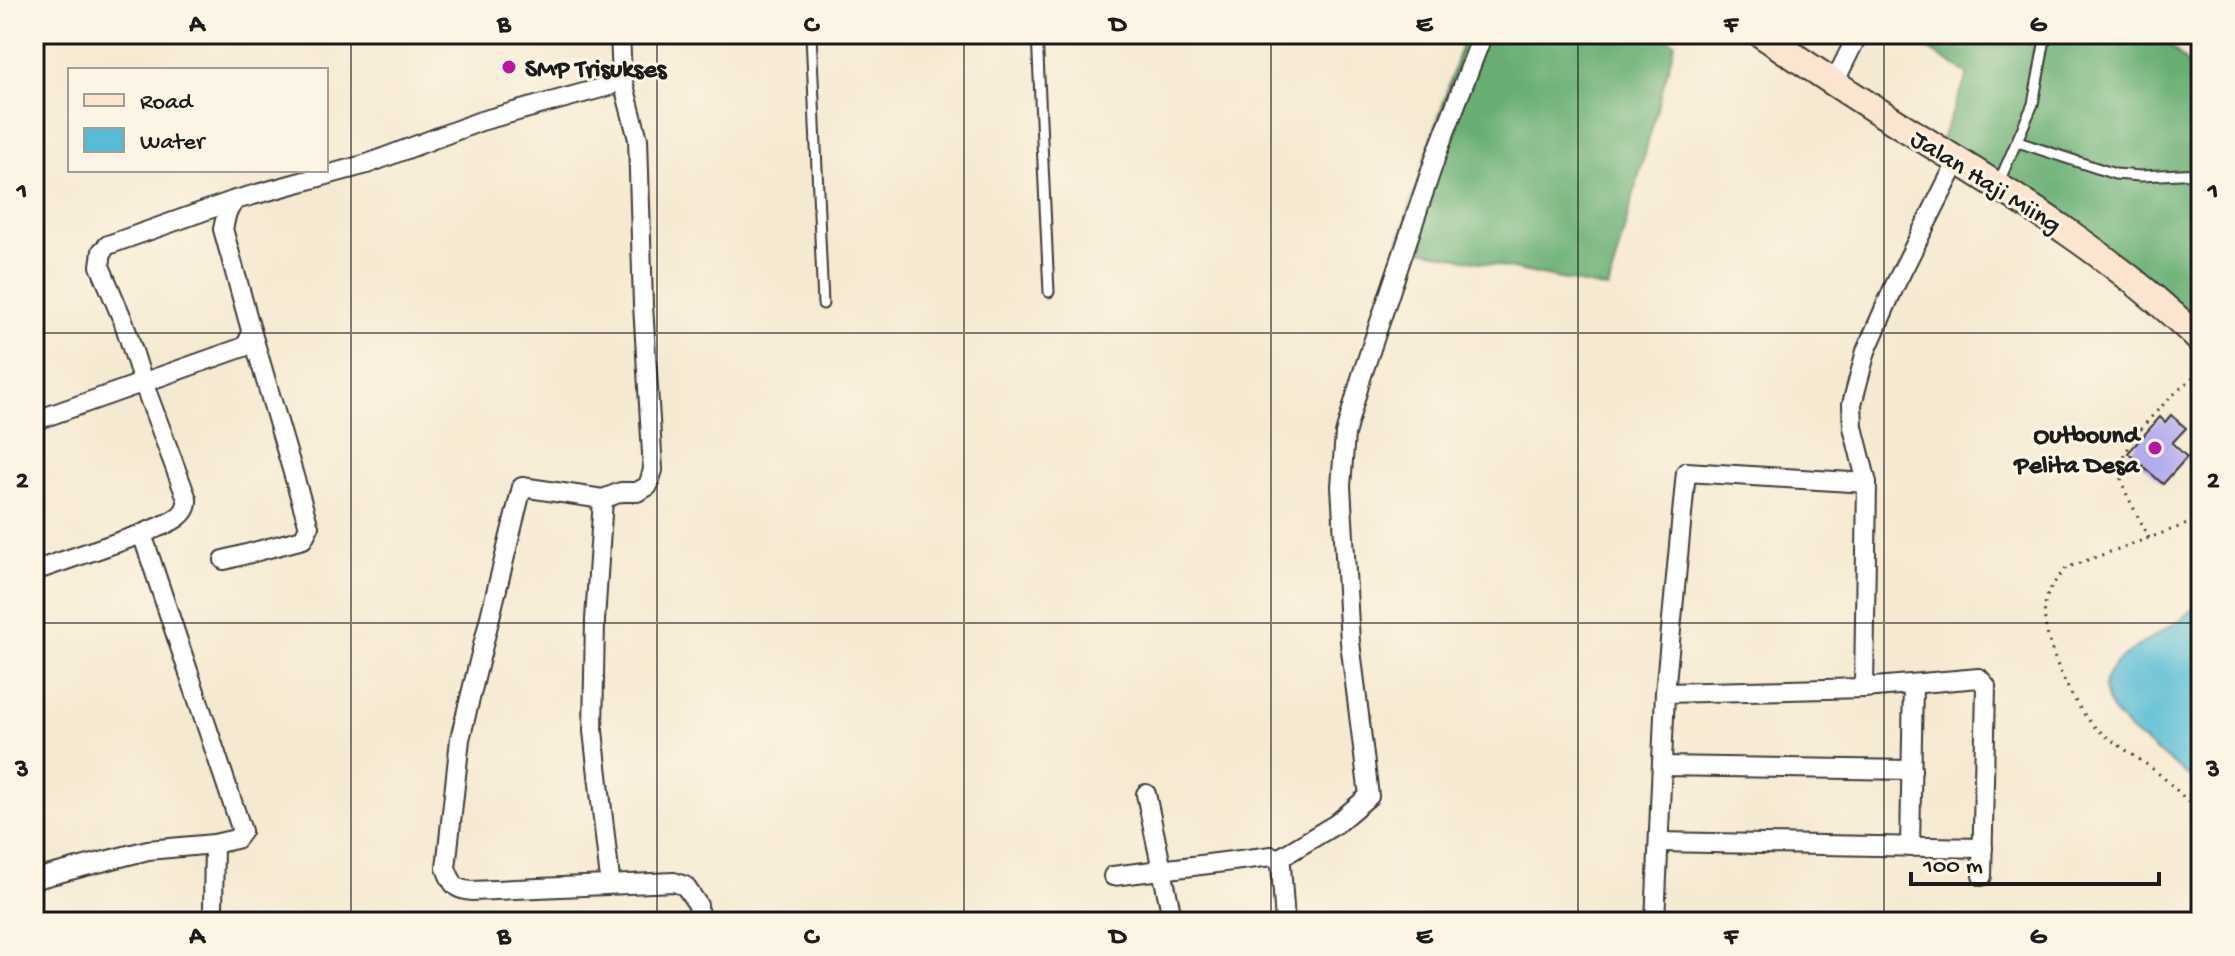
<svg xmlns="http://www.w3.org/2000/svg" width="2235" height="956" viewBox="0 0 2235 956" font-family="'Gochi Hand',sans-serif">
	<rect width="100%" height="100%" fill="#fcf5e5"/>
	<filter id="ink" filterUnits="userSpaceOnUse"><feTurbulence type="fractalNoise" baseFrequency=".0125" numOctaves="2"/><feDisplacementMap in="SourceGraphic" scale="16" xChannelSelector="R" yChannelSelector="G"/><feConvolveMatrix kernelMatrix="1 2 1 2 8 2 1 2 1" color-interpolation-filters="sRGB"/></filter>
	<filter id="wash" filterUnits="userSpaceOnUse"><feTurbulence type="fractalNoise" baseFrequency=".006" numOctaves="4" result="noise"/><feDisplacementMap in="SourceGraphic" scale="32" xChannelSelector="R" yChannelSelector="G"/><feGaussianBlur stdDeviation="1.8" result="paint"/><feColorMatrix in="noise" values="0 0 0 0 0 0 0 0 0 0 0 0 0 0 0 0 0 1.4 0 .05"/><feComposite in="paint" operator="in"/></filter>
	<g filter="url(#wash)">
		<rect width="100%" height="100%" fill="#f6e9d1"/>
		<!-- forest -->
		<g fill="#68ae73" stroke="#426548" stroke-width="2">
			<path d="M1465,34H1662L1675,43L1608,289L1398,245Z"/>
			<path d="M1903,34H2160L2196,73L2201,74V335L1939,146L1968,74Z"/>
		</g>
		<!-- water -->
		<path fill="#57bcd5" stroke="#3a6c78" stroke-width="2" d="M2201,602V788C2175,756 2063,707 2121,659C2146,638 2179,625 2201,602Z"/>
		<g id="blocks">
			<!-- building -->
			<path fill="#b4abed" d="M2171,415L2186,428L2172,443L2187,457L2163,484L2128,453L2160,417L2165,422Z"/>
		</g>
	</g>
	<g filter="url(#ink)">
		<use href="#blocks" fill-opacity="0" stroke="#3d3b37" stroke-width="2"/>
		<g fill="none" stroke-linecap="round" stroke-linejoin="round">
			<!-- service casing -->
			<g stroke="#3d3b37" stroke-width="13">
				<g id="service">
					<path d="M811,34L823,304"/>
					<path d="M1037,34L1049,292"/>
					<path d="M2018,142L2115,174L2140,176L2201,173"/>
					<path d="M1998,184L2033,104L2046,34"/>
				</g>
			</g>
			<!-- minor casing -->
			<g stroke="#3d3b37" stroke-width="22">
				<g id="minor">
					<path d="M622,78L638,139L643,305L653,470L648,486L637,492H621L603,499L522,487L460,739L446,868C452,883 454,890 472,891L674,882L685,886L698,905L699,922"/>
					<path d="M1834,83L1858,34"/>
					<path d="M1958,160L1894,287L1866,351L1852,404L1853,427L1867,483L1864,688L1979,678L1986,686L1982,876"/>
					<path d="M34,421L244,347L249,340L251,330L223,229L227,212L235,200"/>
					<path d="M603,499L595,620L593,731L610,880L614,884"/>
					<path d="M224,560L303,539L309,527L251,330"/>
					<path d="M34,571L142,534"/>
					<path d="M1665,693L1686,472L1867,483"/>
					<path d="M1662,766L1912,770"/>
					<path d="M1146,794L1173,922"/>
					<path d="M1659,842L1983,848"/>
					<path d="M1910,847L1913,684"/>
					<path d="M1278,859L1336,824L1369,796L1350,642L1341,486L1345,434L1362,375L1437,153L1483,34"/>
					<path d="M1113,876L1272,856L1278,859L1281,865L1285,922"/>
					<path d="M39,878L148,850L214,844L236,839L242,831L142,534C158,526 189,520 187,499L143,382L124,323L100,266L102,251L108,245L235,200L367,164L481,121L609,86L622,78L620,34"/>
					<path d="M213,909L214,844"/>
					<path d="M1655,922L1665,693L1864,688"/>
				</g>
			</g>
			<!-- secondary casing -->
			<g stroke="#3d3b37" stroke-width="30">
				<path id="secondary" d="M1761,34C1798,59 1835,84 1873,108C1987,180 2104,245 2201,341"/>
			</g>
			<!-- path -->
			<g stroke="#3d3b37" stroke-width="3" stroke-dasharray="2 6" stroke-linecap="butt">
				<path d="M2201,519L2066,568C2057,579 2047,590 2045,605C2040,637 2072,706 2096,728C2118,747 2144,760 2166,780C2178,791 2189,803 2201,815"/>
				<path d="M2149,538C2141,520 2128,501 2122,482C2111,445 2177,392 2201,370"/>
			</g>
			<!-- service -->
			<use href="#service" stroke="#fff" stroke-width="9"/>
			<!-- minor -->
			<use href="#minor" stroke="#fff" stroke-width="18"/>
			<!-- secondary -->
			<use href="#secondary" stroke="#fbe5cf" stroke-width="26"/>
		</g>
	</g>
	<!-- grid -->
	<path fill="none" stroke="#1c1c1c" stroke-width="2" stroke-opacity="0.55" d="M351,34V922M657,34V922M964,34V922M1271,34V922M1578,34V922M1884,34V922M34,333H2201M34,623H2201"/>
	<!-- markers -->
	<g fill="#b5179e" stroke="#fcf5e5" stroke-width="3">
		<circle cx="509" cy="67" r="8"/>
		<circle cx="2155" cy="448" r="8"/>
	</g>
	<g text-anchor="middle" stroke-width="6" stroke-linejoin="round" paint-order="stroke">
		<!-- poi labels -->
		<g font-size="26" font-weight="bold" fill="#1c1c1c" stroke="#fcf5e5" text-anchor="start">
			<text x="525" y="76">SMP Trisukses</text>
			<text x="2139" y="442" text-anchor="end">Outbound<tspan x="2139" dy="30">Pelita Desa</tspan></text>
		</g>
		<!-- street labels -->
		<g font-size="26" fill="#1c1c1c" stroke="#fcf5e5">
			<text transform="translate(1987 180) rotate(32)" y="9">Jalan Haji Miing</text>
		</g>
	</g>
	<!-- margin -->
	<rect width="2235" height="956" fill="none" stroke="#fcf5e5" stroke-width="88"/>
	<!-- legend -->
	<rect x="68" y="68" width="260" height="104" fill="#fcf5e5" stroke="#a29e95" stroke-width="2"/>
	<rect x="84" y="94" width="40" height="12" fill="#fbe5cf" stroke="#a29e95" stroke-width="2"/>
	<text x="140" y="108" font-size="24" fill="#1c1c1c">Road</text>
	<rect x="84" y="128" width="40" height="24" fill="#57bcd5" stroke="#a29e95" stroke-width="2"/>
	<text x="140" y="148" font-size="24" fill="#1c1c1c">Water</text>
	<!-- scale -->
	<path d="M1911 872v12h248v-12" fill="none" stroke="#1c1c1c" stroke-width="4"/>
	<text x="1923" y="872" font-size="24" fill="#1c1c1c" stroke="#fcf5e5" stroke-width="6" paint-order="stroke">100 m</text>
	<rect x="44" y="44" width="2147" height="868" fill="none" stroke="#1c1c1c" stroke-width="3"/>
	<g font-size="26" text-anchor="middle" font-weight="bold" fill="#1c1c1c">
		<text x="197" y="31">A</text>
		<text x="504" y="31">B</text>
		<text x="811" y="31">C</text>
		<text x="1118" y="31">D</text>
		<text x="1424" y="31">E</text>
		<text x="1731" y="31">F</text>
		<text x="2038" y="31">G</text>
		<text x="22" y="198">1</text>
		<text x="2213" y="198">1</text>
		<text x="22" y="487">2</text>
		<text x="2213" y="487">2</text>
		<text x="22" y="776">3</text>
		<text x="2213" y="776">3</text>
		<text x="197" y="943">A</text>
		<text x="504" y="943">B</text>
		<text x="811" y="943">C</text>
		<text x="1118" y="943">D</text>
		<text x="1424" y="943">E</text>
		<text x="1731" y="943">F</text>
		<text x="2038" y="943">G</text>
	</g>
</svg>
